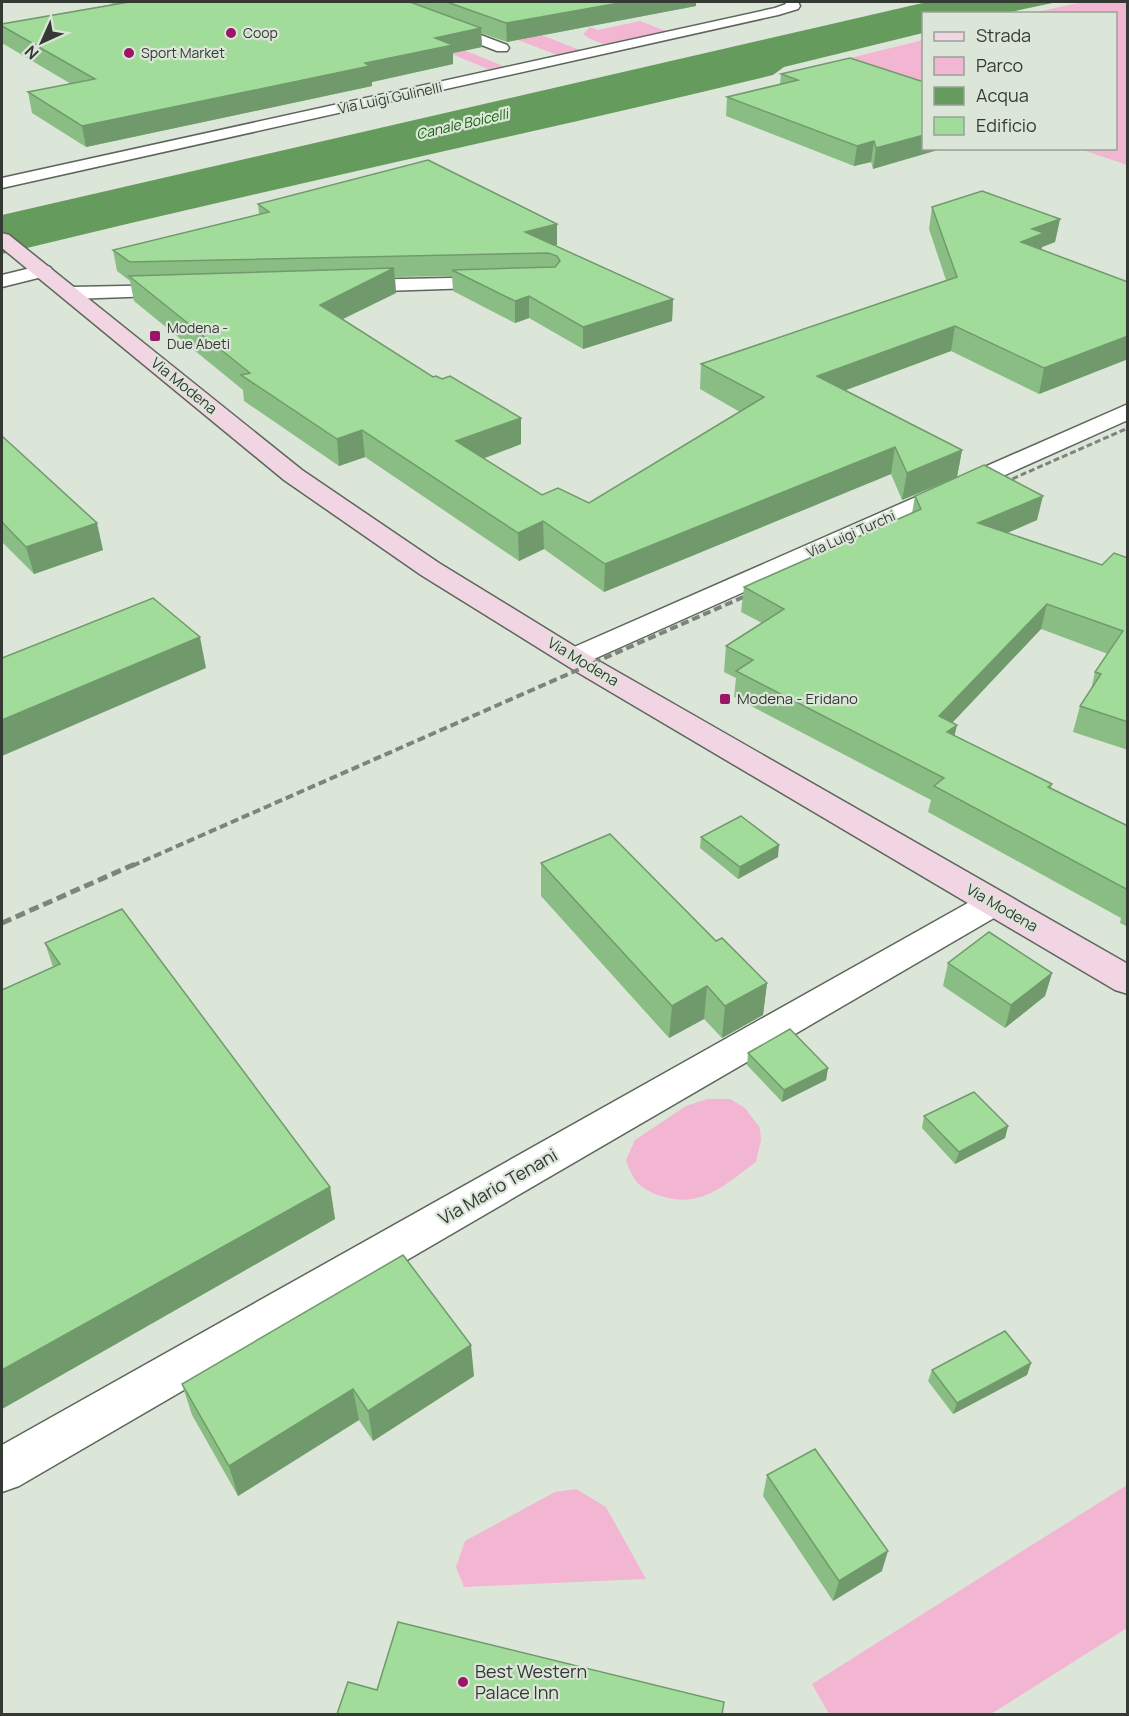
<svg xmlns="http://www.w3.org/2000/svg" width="1129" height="1716" viewBox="0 0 1129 1716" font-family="Manrope,sans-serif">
	<rect width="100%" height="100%" fill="#dbe6d9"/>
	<!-- green -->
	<g fill="#f2b6d3">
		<path d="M326,2H347L503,66L488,69Z"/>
		<path d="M419,2L485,13L580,50L557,55Z"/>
		<path d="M1082,2H1127V165L1080,149L1116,148V14L1033,13Z"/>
		<path d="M640,21L666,31L604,44L590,39L583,34L590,27L598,30Z"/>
		<path d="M923,40V95L830,63Z"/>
		<path d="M707,1099H730L745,1108L760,1128L761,1140L756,1162C722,1187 699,1211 655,1194C637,1186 632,1178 626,1160L635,1140L686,1106Z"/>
		<path d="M1127,1485V1628L991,1714H829L812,1684Z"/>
		<path d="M576,1489L606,1507L646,1579L464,1587L456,1567L465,1541L555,1492Z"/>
	</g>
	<!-- water -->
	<path fill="#659c5e" d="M927,2H1057L1006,13L924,14L923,33L784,67L773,75C516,137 258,191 2,254V215Z"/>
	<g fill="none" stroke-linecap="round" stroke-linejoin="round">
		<!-- minor casing -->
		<g stroke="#5d665b" stroke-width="3">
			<g id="minor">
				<path d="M377,2H394L507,45L509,48L507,51H497L379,5Z"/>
				<path d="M785,2H798L800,6L798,9L778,15L2,188V178L775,8L786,4Z"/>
				<path d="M43,265L50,267L53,271L50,275L2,287V275Z"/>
				<path d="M498,277L505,279L508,283L505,287L352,292L345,290L342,286L345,282L352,280Z"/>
				<path d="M177,285L184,287L187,291L184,295L71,299L64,297L61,293L64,289L71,287Z"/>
				<path d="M1128,404V420L585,663L575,665L565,663L561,657L565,651Z"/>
				<path d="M994,891L1006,895L1011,903L1006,911L19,1486L2,1492V1445L982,895Z"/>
			</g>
		</g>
		<!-- secondary casing -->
		<g stroke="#5d665b" stroke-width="3">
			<path id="secondary" d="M2,233L9,235L302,470L439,563L597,660L1128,964V994L1115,990L577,672L421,575L284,480L2,248Z"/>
		</g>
		<!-- minor -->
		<use href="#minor" fill="#fff" fill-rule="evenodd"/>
		<!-- secondary -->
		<use href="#secondary" fill="#f1d5e3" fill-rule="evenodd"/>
		<!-- rail-far2 -->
		<path stroke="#7d847b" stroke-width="3" stroke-dasharray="6 3" stroke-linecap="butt" d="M996,486L1128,428"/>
		<!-- rail-far1 -->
		<path stroke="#7d847b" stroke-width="4" stroke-dasharray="8 4" stroke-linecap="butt" d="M132,866L757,591"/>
		<!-- rail -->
		<path stroke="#7d847b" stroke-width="5" stroke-dasharray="10 5" stroke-linecap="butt" d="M2,923L135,864"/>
	</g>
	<!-- wall -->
	<g fill="#8abd84">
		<path d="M108,2H696V6L507,42L481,33L482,47L453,53V64L372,82V86L86,147L32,113L28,92L71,84L2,43V24L113,4Z"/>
		<path d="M781,74L924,82L873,169L871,162L854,166L726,116L727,97L780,84Z"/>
		<path d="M258,204L557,245L554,246L673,299L672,321L583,349L529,318L515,323L453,291L452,276L395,277L396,293L343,319L521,444L483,459L542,495L589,503L740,412L700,389L701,364L946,280L929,229L932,207L1060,219L1055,242L1042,247L1041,249L1128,282V359L1039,394L951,351L845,390L962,450L957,477L902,500L891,474L604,592L544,549L519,561L365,457L339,466L244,401L243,390L134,301L130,281L117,271L113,250L259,214Z"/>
		<path d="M2,436L103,550L34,574L2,542Z"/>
		<path d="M915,496L1037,520L1007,533L1102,565L1128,558V750L1073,732L1080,706L1091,690L1095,672L1108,654L1041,629L952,723L955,736L1052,784L1051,788L1128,826V927L1120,923L1121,918L928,812L931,800L734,697L736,678L724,672L726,646L762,623L741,612L744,587L912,513Z"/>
		<path d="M701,837L778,857L738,879L700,848Z"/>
		<path d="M541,863L716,941L767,983L763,1015L722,1038L704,1019L669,1038L541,896Z"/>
		<path d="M45,943L330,1187L335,1219L2,1409V990L53,967Z"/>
		<path d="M948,963L1052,973L1045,996L1005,1028L943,986Z"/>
		<path d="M748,1053L828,1068L826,1080L782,1102L747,1065Z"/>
		<path d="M924,1116L1008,1126L1005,1138L955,1164L922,1128Z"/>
		<path d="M1031,1363L1027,1375L953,1414L928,1381L932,1370Z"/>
		<path d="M474,1376L373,1441L359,1420L238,1496L192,1415L182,1384Z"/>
		<path d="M767,1475L882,1571L833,1601L763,1496Z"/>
	</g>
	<!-- shaded-wall -->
	<g fill="#719a6c">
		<path d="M625,2H696V6L507,42L506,23Z"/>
		<path d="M481,28L482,47L453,53V64L372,82V86L86,147L82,126L365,63L435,38Z"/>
		<path d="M924,135V148H945L873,169L876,148Z"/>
		<path d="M874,141L871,162L854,166L857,146Z"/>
		<path d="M1060,219L1055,242L1042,247L1040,257L1021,242L1032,229Z"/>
		<path d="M557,224V245L525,253V232Z"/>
		<path d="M394,268L396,293L322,329L320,305Z"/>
		<path d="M529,296V318L515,323V301Z"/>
		<path d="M673,299L672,321L583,349V327Z"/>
		<path d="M955,326L951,351L814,402L817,376Z"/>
		<path d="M1128,336V359L1039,394L1044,368Z"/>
		<path d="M521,418V444L457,468L456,441Z"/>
		<path d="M362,430L365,457L339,466L337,439Z"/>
		<path d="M895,447L891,474L604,592L605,564Z"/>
		<path d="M962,450L957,477L902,500L907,473Z"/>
		<path d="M1043,496L1037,520L973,548L978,523Z"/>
		<path d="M543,521L544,549L519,561L518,533Z"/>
		<path d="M97,523L103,550L34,574L26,547Z"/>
		<path d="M1047,604L1041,629L934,742L939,716Z"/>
		<path d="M200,637L206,668L2,756V720Z"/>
		<path d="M957,725L951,751L947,732Z"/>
		<path d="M779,845L778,857L738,879L740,867Z"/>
		<path d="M1052,973L1045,996L1005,1028L1011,1005Z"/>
		<path d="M767,983L763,1015L722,1038L725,1006Z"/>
		<path d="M707,986L704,1019L669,1038L672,1006Z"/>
		<path d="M828,1068L826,1080L782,1102L784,1090Z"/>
		<path d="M1008,1126L1005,1138L955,1164L959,1152Z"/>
		<path d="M330,1187L335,1219L2,1409V1370Z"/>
		<path d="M471,1345L474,1376L373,1441L368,1411Z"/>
		<path d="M1031,1363L1027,1375L953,1414L957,1403Z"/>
		<path d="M353,1389L359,1420L238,1496L229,1466Z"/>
		<path d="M888,1551L882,1571L833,1601L839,1581Z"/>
	</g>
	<!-- building -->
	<g fill="#a1dc9a" stroke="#719a6c" stroke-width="1.5">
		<path d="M129,2H410L481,28L435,38L453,45L365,63L370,66L82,126L28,92L95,79L2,26V24Z"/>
		<path d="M447,2H625L506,23Z"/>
		<path d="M850,58L924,82V135L876,148L874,141L857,146L727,97L798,80L781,74Z"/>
		<path d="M428,160L557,224L525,232L673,299L583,327L529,296L515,301L452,270L555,267L560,261L557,256L548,253L130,262L113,250L269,212L258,204Z"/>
		<path d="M982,191L1060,219L1032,229L1044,233L1021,242L1128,282V336L1044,368L955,326L817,376L962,450L907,473L895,447L605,564L543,521L518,533L362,430L337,439L241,375L250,373L129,276L394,268L320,305L433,377L436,376L442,379L450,376L521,418L456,441L542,495L558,488L589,503L764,397L701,364L957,277L932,207Z"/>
		<path d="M2,436L97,523L26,547L2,522Z"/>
		<path d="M984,465L1043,496L978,523L1102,565L1114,553L1128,558V722L1080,706L1101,674L1095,672L1123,631L1047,604L939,716L957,725L947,732L1052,784L1048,787L1128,826V890L934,786L944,778L736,671L753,660L726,646L784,609L744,587L921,509L915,496Z"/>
		<path d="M153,598L200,637L2,720V658Z"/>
		<path d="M741,816L779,845L740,867L701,837Z"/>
		<path d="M610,834L716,941L722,938L767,983L725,1006L707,986L672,1006L541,863Z"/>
		<path d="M122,909L330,1187L2,1370V990L60,964L45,943Z"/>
		<path d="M989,932L1052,973L1011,1005L948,963Z"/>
		<path d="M790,1029L828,1068L784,1090L748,1053Z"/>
		<path d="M974,1092L1008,1126L959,1152L924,1116Z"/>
		<path d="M403,1255L471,1345L368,1411L353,1389L229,1466L182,1384Z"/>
		<path d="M1005,1331L1031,1363L957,1403L932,1370Z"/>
		<path d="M815,1449L888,1551L839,1581L767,1475Z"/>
		<path d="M398,1622L724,1702L722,1714H337L348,1682L377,1690Z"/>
	</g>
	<!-- markers -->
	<g fill="#9b1669" stroke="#dbe6d9" stroke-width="2">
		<circle cx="231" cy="33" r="6"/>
		<circle cx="129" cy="53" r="6"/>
		<rect x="149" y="330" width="12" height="12" rx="3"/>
		<rect x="719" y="693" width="12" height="12" rx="3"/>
		<circle cx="463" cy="1682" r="6"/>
	</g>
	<g text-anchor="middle" stroke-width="4.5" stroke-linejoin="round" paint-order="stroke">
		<!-- far-poi labels -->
		<g font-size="14" fill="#353934" stroke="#dbe6d9" text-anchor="start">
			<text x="243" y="38">Coop</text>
			<text x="141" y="58">Sport Market</text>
			<text x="167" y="333">Modena -<tspan x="167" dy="16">Due Abeti</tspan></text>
		</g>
		<!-- far-street labels -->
		<g font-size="14" fill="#353934" stroke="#dbe6d9">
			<text transform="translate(390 98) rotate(-12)" y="5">Via Luigi Gulinelli</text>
			<text transform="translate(851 534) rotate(-24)" y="5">Via Luigi Turchi</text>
		</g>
		<!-- far-water labels -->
		<g font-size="14" font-style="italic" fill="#17640d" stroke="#dbe6d9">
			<text transform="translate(462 124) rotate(-13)" y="5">Canale Boicelli</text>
		</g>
		<!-- street labels -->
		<g font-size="15" fill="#353934" stroke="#dbe6d9">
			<text transform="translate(184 386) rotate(39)" y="5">Via Modena</text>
			<text transform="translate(583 662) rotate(31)" y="5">Via Modena</text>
			<text transform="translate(1002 908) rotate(30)" y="5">Via Modena</text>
		</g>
		<!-- poi labels -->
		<g font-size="15" fill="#353934" stroke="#dbe6d9" text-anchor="start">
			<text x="737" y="704">Modena - Eridano</text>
		</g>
		<!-- near-street labels -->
		<g font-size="18" fill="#353934" stroke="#dbe6d9">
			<text transform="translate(498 1187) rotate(-30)" y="6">Via Mario Tenani</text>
		</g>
		<!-- near-poi labels -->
		<g font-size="18" fill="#353934" stroke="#dbe6d9" text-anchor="start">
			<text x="475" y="1678">Best Western<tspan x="475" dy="21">Palace Inn</tspan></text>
		</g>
	</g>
	<!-- border -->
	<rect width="1129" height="1716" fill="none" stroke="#353934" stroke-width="6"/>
	<!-- legend -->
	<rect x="922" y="12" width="195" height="138" fill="#dbe6d9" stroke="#99a197" stroke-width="1.5"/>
	<rect x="934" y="32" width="30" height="9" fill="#f1d5e3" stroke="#99a197" stroke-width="1.5"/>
	<text x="976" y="42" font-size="18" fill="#353934">Strada</text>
	<rect x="934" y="57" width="30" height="18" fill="#f2b6d3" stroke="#99a197" stroke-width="1.5"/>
	<text x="976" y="72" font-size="18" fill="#353934">Parco</text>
	<rect x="934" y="87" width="30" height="18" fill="#659c5e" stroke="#99a197" stroke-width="1.5"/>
	<text x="976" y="102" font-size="18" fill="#353934">Acqua</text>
	<rect x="934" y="117" width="30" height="18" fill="#a1dc9a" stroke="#99a197" stroke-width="1.5"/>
	<text x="976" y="132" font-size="18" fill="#353934">Edificio</text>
	<!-- north arrow -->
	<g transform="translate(42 42) rotate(225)" stroke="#dbe6d9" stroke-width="4.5" paint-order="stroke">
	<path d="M0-4.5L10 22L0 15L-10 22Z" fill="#353934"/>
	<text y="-9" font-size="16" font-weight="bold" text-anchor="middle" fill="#353934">N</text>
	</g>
</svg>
